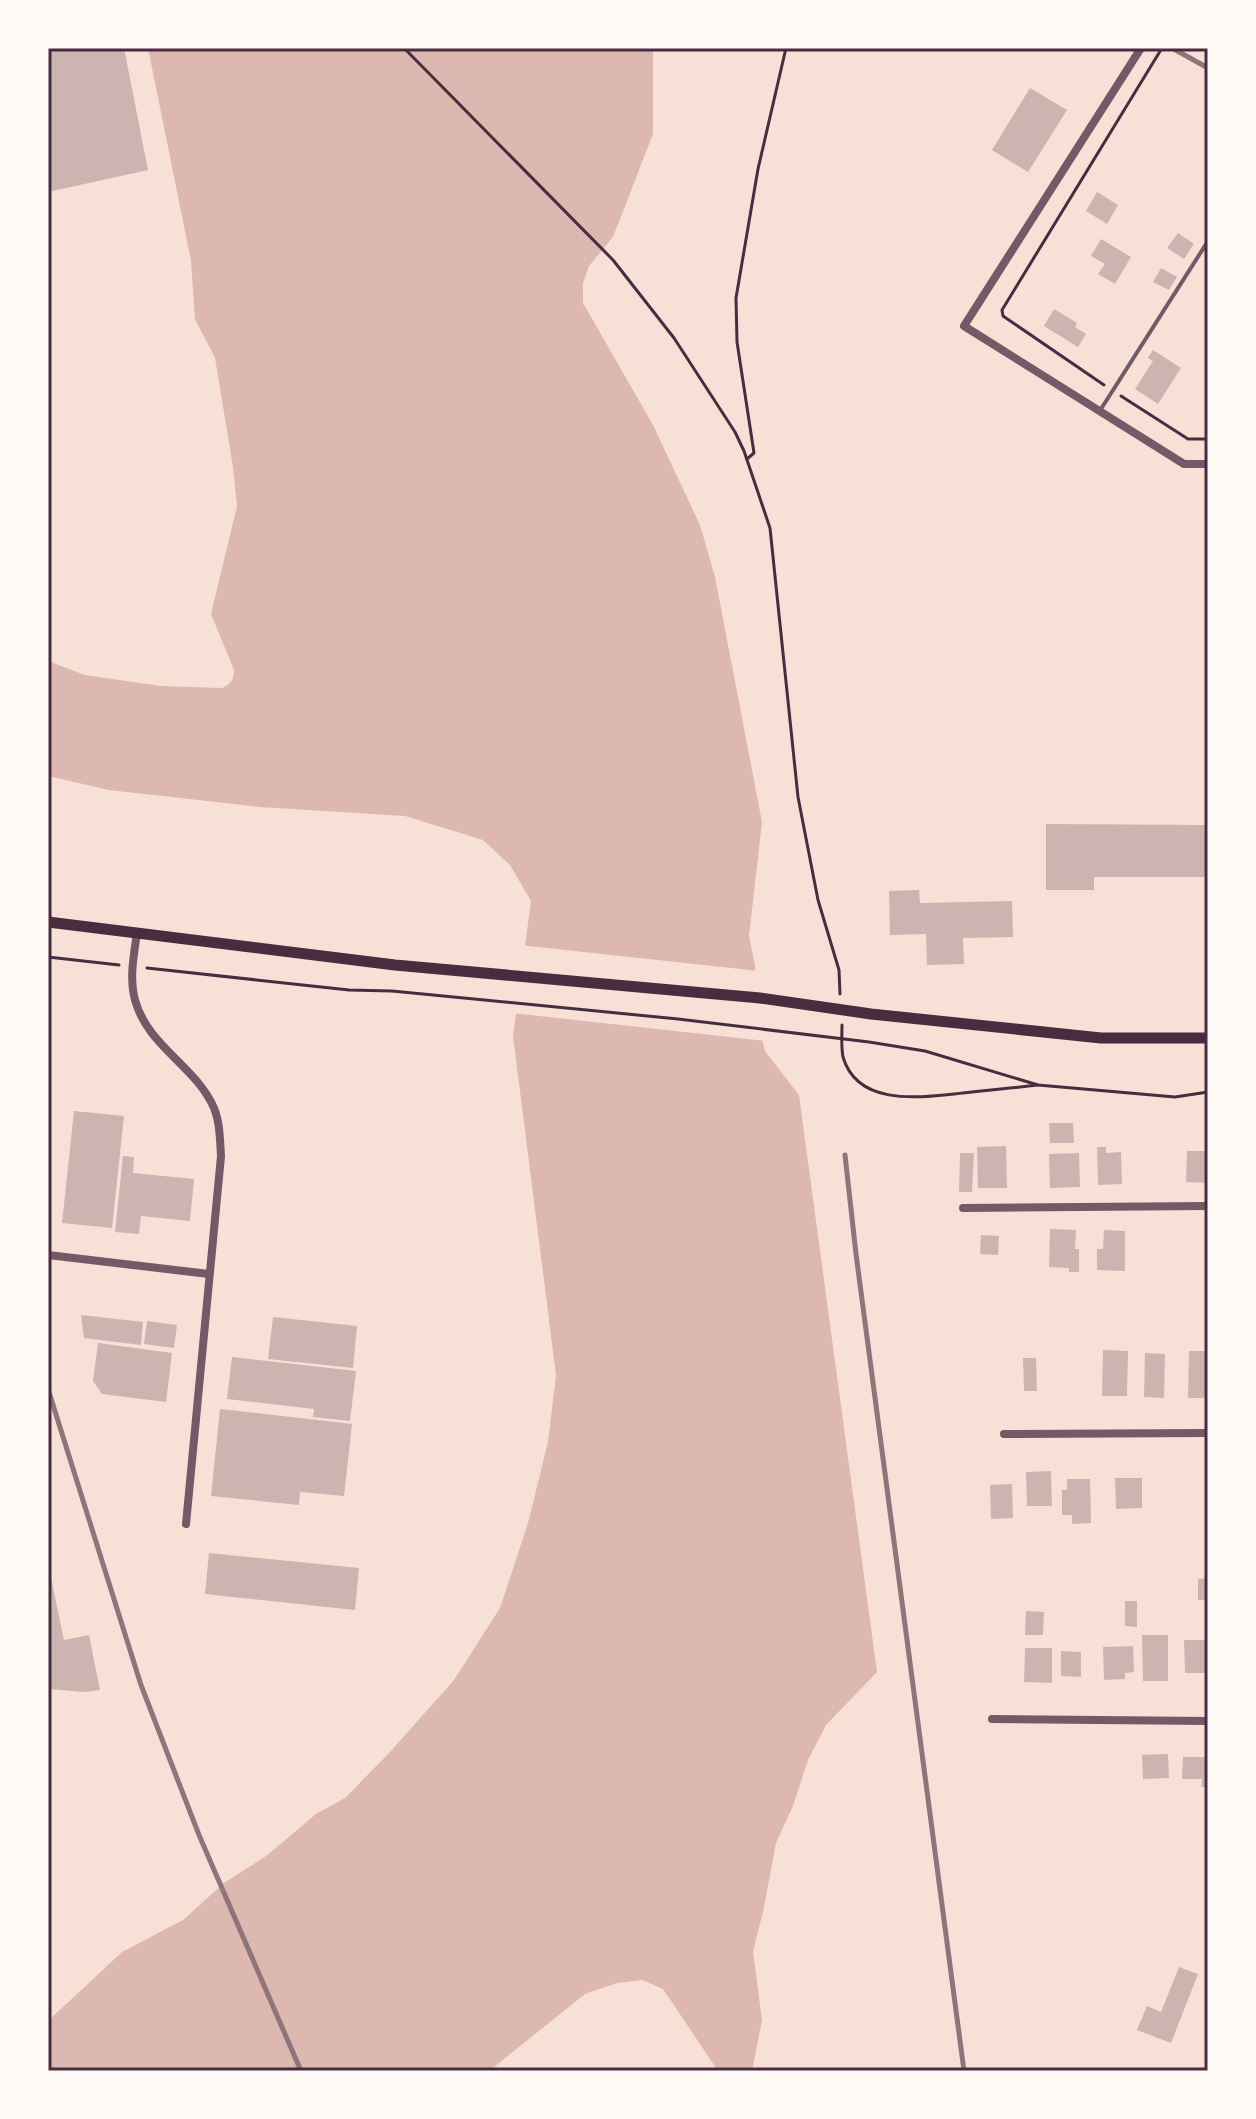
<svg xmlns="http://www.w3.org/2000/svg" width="1256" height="2119" viewBox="0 0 1256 2119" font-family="'Exo 2',sans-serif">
	<rect width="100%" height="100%" fill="#f7e1d7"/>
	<!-- water -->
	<path fill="#dcb8b0" d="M148,48H653V134L613,237L589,266L583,283V303L653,425L700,525L715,577L762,822L749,936L755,966L754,1011L765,1051L799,1095L877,1672L826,1725L808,1760L793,1806L776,1843L763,1912L753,1951L762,2020L752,2071H718L663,1989L642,1980L617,1983L585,1994L489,2071H48V2021L122,1952L183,1920L224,1883L266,1856L316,1814L345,1798L390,1752L454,1680L500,1608L528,1523L548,1442L556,1375L513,1036L531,901L510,865L483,840L405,816L260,807L109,790L48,776V661L85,675L161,686L222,688C231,684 234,680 234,670L211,614L237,506L233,467L215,358L195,319L191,261Z"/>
	<!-- pier -->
	<path fill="#f7e1d7" d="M519,945L759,971L758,1011L766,1041L512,1013Z"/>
	<!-- building -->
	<g fill="#ccb4b1">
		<path d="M48,48H124L148,170L48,192Z"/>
		<path d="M1030,88L1067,110L1028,172L992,150Z"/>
		<path d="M1097,192L1118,205L1107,224L1086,211Z"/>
		<path d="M1178,233L1194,244L1184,259L1167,248Z"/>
		<path d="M1101,239L1131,257L1115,284L1098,274L1105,264L1091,256Z"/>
		<path d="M1161,268L1177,277L1169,290L1153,282Z"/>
		<path d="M1054,309L1077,323L1075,327L1086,334L1078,347L1044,326Z"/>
		<path d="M1153,350L1181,368L1158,404L1135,389L1153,361L1148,358Z"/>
		<path d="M1046,824L1208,825V877H1094V890H1046Z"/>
		<path d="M919,890L920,903L1012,901L1013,937L963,938L964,964L927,965L926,934L890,935L889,891Z"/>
		<path d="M74,1111L124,1116L112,1228L62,1223Z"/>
		<path d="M1049,1123H1073L1074,1143H1050Z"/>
		<path d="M1006,1146L1007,1188H978L977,1147Z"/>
		<path d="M1097,1147H1106V1153L1121,1152L1122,1184L1098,1185Z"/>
		<path d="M1187,1151H1208V1183L1186,1182Z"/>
		<path d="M960,1153H974L972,1192H959Z"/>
		<path d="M1079,1153L1080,1187L1050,1188L1049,1154Z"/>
		<path d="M123,1156L134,1157L133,1173L194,1179L190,1221L141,1216L139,1234L115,1232Z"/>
		<path d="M1050,1229L1076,1230L1075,1249H1079V1272H1069V1268L1049,1267Z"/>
		<path d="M1104,1230L1125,1231V1271L1097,1270V1249H1103Z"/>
		<path d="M981,1235L999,1236L998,1255L980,1254Z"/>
		<path d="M81,1315L143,1322L141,1345L84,1338Z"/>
		<path d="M273,1317L357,1326L353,1368L268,1359Z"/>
		<path d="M147,1321L177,1325L174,1348L144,1344Z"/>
		<path d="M98,1343L172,1353L166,1402L102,1394L93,1381Z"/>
		<path d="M1103,1350L1128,1351L1127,1396H1102Z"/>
		<path d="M1189,1351H1208V1398H1188Z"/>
		<path d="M1145,1353L1165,1354L1164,1398L1144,1397Z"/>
		<path d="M232,1357L356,1371L350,1421L313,1417L314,1409L227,1399Z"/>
		<path d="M1023,1358H1036L1037,1391H1024Z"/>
		<path d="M220,1409L352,1424L344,1496L300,1492L299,1505L211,1496Z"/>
		<path d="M1051,1471L1052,1506H1027L1026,1472Z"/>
		<path d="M1115,1478H1142V1508L1116,1509Z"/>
		<path d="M1067,1479H1090L1091,1523L1072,1524V1515H1062V1490H1067Z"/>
		<path d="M1012,1484L1013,1518L991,1519L990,1485Z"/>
		<path d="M209,1553L359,1568L355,1610L205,1594Z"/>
		<path d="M48,1563L64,1640L89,1635L100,1690L86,1692L48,1689Z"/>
		<path d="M1208,1578V1600H1198V1579Z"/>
		<path d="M1125,1601H1137V1627L1125,1626Z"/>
		<path d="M1026,1611L1044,1612L1043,1635H1025Z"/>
		<path d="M1142,1635H1168V1681H1143Z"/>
		<path d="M1184,1640H1208V1673H1185Z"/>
		<path d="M1133,1646L1134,1672L1125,1673V1679L1104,1680L1103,1647Z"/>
		<path d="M1025,1648H1052V1683L1024,1682Z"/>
		<path d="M1061,1651L1081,1652V1677L1061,1676Z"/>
		<path d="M1168,1754L1169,1778L1143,1779L1142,1755Z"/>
		<path d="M1183,1757H1208V1787H1201L1202,1779H1182Z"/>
		<path d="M1179,1967L1198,1974L1171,2043L1137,2030L1147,2006L1161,2012Z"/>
	</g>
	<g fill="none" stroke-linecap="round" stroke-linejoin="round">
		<!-- path -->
		<g stroke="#4a2c40" stroke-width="3">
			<path d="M404,48L613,260L674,338L735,432L744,451L770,528L798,797L818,900L839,970L840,994"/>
			<path d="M1104,385L1003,316L1002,310L1162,48"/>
			<path d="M1121,396L1188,439H1208"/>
			<path d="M747,459L754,453L737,342L736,298L758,169L786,48"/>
			<path d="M48,957L119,965"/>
			<path d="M147,968L349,990L392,991L678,1019L869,1042L925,1051L1038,1085L1175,1097L1208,1092"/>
			<path d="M842,1025C842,1035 841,1047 843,1057C858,1108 923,1097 963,1093C988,1090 1013,1088 1038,1085"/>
		</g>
		<!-- service -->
		<path stroke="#755966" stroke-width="4" d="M1101,409L1208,241"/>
		<!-- minor -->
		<g stroke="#755966" stroke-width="8">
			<path d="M1141,48L964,326L1184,464H1208"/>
			<path d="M137,933C134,954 129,978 135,1000C148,1047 195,1065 214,1108C220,1123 220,1140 221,1156L186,1524"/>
			<path d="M963,1208L1208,1206"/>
			<path d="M48,1255L209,1274"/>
			<path d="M1004,1434L1208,1433"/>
			<path d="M992,1719L1208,1721"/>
		</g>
		<!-- secondary -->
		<path stroke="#4a2c40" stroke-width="11" d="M48,922L395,965L760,998L871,1014L1101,1038H1208"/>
		<!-- rail -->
		<g stroke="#8f747c" stroke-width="5">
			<path d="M1172,48L1208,68"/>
			<path d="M845,1155L856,1254L964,2071"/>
			<path d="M48,1389L141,1685L199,1835L301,2071"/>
		</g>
	</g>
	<!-- border -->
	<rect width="1256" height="2119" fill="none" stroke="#fffaf5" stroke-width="100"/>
	<rect x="50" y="50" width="1156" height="2019" fill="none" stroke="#4a2c40" stroke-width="3"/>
</svg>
